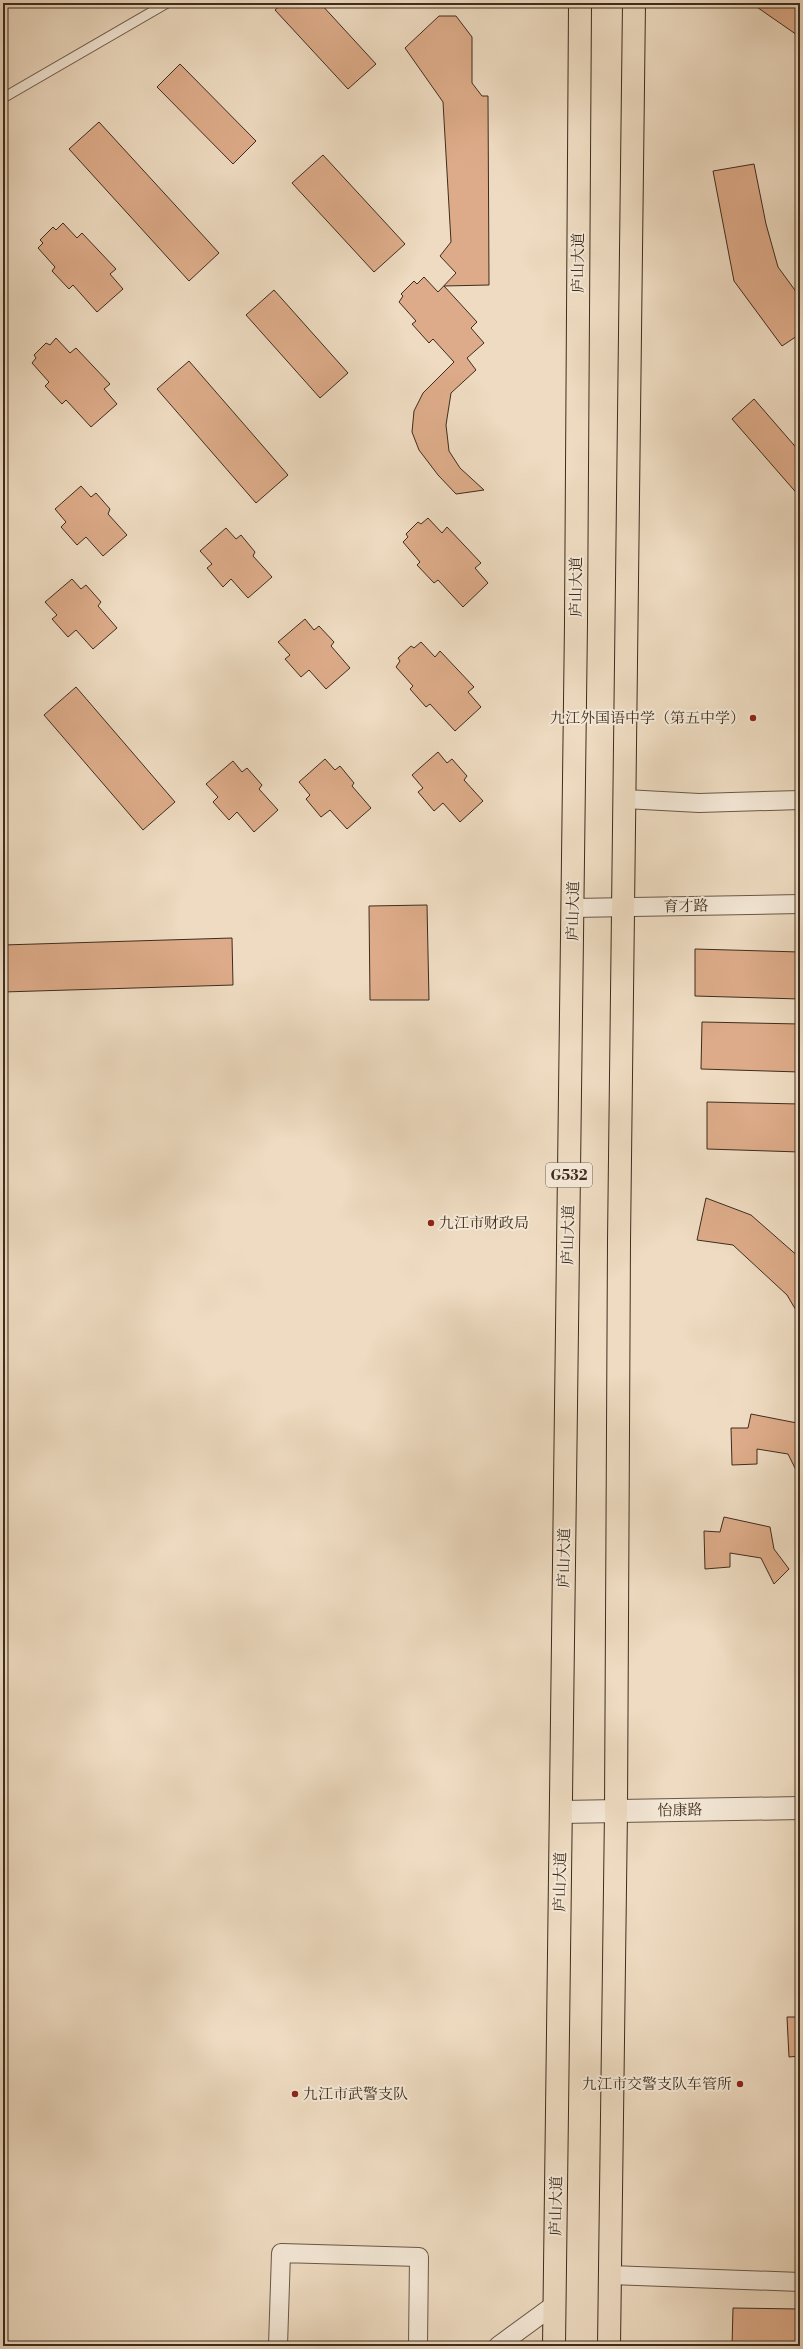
<svg xmlns="http://www.w3.org/2000/svg" width="803" height="2349" viewBox="0 0 803 2349" font-family="'Libre Bodoni','Noto Serif SC',serif">
	<rect width="100%" height="100%" fill="#eedbc1"/>
	<filter id="stains"><feTurbulence type="fractalNoise" baseFrequency=".005" numOctaves="4"/><feColorMatrix values="0 0 0 0 .2 0 0 0 0 .09 0 0 0 0 .02 0 0 0 .5 -.17"/></filter>
	<radialGradient id="worn" r=".72"><stop offset=".6" stop-color="#630" stop-opacity="0"/><stop offset="1" stop-color="#630" stop-opacity=".3"/></radialGradient>
	<!-- building -->
	<g fill="#ddab89" stroke="#3e2d1d">
		<path d="M283,3H320L376,64L348,89L275,10Z"/>
		<path d="M751,3H800V37Z"/>
		<path d="M439,16H456L472,37V83L482,96H488L489,285L444,286L477,322L471,328L484,343L467,358L476,370L451,393L446,425L449,451L460,468L484,490L456,494L438,475L419,450L412,432L414,411L423,393L454,362L433,339L429,343L412,324L416,321L399,302L403,296L401,294L414,281L417,284L424,277L438,292L456,273L440,256L451,242L443,102L405,48Z"/>
		<path d="M180,64L256,141L233,164L157,87Z"/>
		<path d="M99,122L219,253L189,281L69,149Z"/>
		<path d="M323,155L405,244L374,272L292,183Z"/>
		<path d="M754,164L766,224L778,267L800,297V334L782,346L734,281L713,171Z"/>
		<path d="M63,223L77,238L82,233L116,269L110,274L123,289L97,312L73,285L69,289L52,271L55,267L38,248L43,243L40,240L53,227L56,230Z"/>
		<path d="M274,290L348,373L320,398L246,315Z"/>
		<path d="M56,338L70,353L76,348L110,384L104,389L117,404L91,427L66,400L62,404L45,386L49,382L32,363L36,358L34,355L46,343L50,345Z"/>
		<path d="M189,361L288,475L256,503L157,389Z"/>
		<path d="M754,399L800,452V497L732,419Z"/>
		<path d="M81,486L91,497L96,493L110,509L108,514L127,535L103,556L86,537L77,545L61,527L66,522L55,509Z"/>
		<path d="M428,518L442,533L447,527L481,563L475,568L488,583L463,607L438,580L434,583L417,565L420,562L403,542L408,537L406,534L418,522L421,524Z"/>
		<path d="M226,528L236,539L241,535L255,552L253,556L272,577L248,598L231,579L223,587L207,568L212,564L200,551Z"/>
		<path d="M72,579L81,589L86,585L101,602L98,606L117,628L93,649L76,630L68,637L52,619L57,615L45,602Z"/>
		<path d="M305,619L314,630L319,626L334,642L331,646L350,668L326,689L309,670L301,677L285,659L290,655L278,642Z"/>
		<path d="M421,642L435,657L440,651L474,687L468,692L481,707L455,731L430,704L426,707L410,689L413,686L396,667L400,661L398,658L411,646L414,648Z"/>
		<path d="M76,687L175,802L143,830L44,715Z"/>
		<path d="M438,752L447,763L452,759L467,776L464,780L483,801L460,822L443,803L434,811L418,792L423,788L412,775Z"/>
		<path d="M325,759L335,770L340,766L354,783L352,786L371,808L347,829L330,810L321,817L306,799L310,795L299,782Z"/>
		<path d="M233,761L242,772L247,768L262,785L259,789L278,810L254,832L237,812L229,820L213,802L218,797L206,784Z"/>
		<path d="M427,905L429,1000H370L369,906Z"/>
		<path d="M232,938L233,985L3,992V945Z"/>
		<path d="M695,949L800,952V999L695,996Z"/>
		<path d="M702,1022L800,1024V1072L701,1069Z"/>
		<path d="M707,1102L800,1104V1152L707,1149Z"/>
		<path d="M706,1198L751,1215L800,1258V1317L787,1295L733,1245L697,1240Z"/>
		<path d="M751,1414L797,1423L800,1439V1478L788,1454L757,1449V1464L732,1465L731,1428H748Z"/>
		<path d="M724,1517L770,1527L774,1549L789,1569L774,1584L761,1558L730,1553V1567L705,1569L704,1531L720,1532Z"/>
		<path d="M787,2017H800V2056L789,2057Z"/>
		<path d="M733,2308L800,2309V2346H732Z"/>
	</g>
	<g fill="none" stroke-linecap="round" stroke-linejoin="round">
		<!-- service casing -->
		<g stroke="#6a5846" stroke-width="11">
			<path id="service" d="M3,98L167,3"/>
		</g>
		<!-- minor casing -->
		<g stroke="#6a5846" stroke-width="20">
			<g id="minor">
				<path d="M625,799L699,803L800,800"/>
				<path d="M573,908L800,904"/>
				<path d="M610,2275L800,2282"/>
				<path d="M278,2346L281,2253L419,2257L418,2346"/>
				<path d="M498,2346L554,2305"/>
			</g>
		</g>
		<!-- tertiary casing -->
		<g stroke="#6a5846" stroke-width="24">
			<path id="tertiary" d="M561,1812L800,1808"/>
		</g>
		<!-- trunk casing -->
		<g stroke="#3e2d1d" stroke-width="24">
			<g id="trunk">
				<path d="M554,2346L576,623L580,3"/>
				<path d="M609,2346L616,1811L619,1241L634,3"/>
			</g>
		</g>
		<!-- service -->
		<use href="#service" stroke="#f4e8d7" stroke-width="9"/>
		<!-- minor -->
		<use href="#minor" stroke="#f4e8d7" stroke-width="18"/>
		<!-- tertiary -->
		<use href="#tertiary" stroke="#f4e8d7" stroke-width="22"/>
		<!-- trunk -->
		<use href="#trunk" stroke="#eedbc1" stroke-width="22"/>
	</g>
	<!-- markers -->
	<g fill="#8f2418" stroke="#f4e8d7" stroke-width="1.5">
		<circle cx="753" cy="718" r="4"/>
		<circle cx="431" cy="1223" r="4"/>
		<circle cx="740" cy="2084" r="4"/>
		<circle cx="295" cy="2094" r="4"/>
	</g>
	<g text-anchor="middle" stroke-width="4" stroke-linejoin="round" paint-order="stroke">
		<!-- shield labels -->
		<rect fill="#f4e8d7" stroke="#756555" stroke-width="1" x="546" y="1163" width="46" height="24" rx="3"/>
		<g font-size="14" font-weight="bold" fill="#3e2d1d">
			<text x="569" y="1180">G532</text>
		</g>
		<!-- street labels -->
		<g font-size="15" fill="#3e2d1d" stroke="#f4e8d7">
			<text transform="translate(578 263) rotate(-90)" y="5">庐山大道</text>
			<text transform="translate(576 587) rotate(-90)" y="5">庐山大道</text>
			<text transform="translate(686 906) rotate(-1)" y="5">育才路</text>
			<text transform="translate(573 911) rotate(-89)" y="5">庐山大道</text>
			<text transform="translate(568 1235) rotate(-89)" y="5">庐山大道</text>
			<text transform="translate(564 1558) rotate(-89)" y="5">庐山大道</text>
			<text transform="translate(680 1810) rotate(-1)" y="5">怡康路</text>
			<text transform="translate(560 1882) rotate(-89)" y="5">庐山大道</text>
			<text transform="translate(556 2206) rotate(-89)" y="5">庐山大道</text>
		</g>
		<!-- poi labels -->
		<g font-size="15" fill="#3e2d1d" stroke="#f4e8d7" text-anchor="end">
			<text x="745" y="723">九江外国语中学（第五中学）</text>
			<text x="439" y="1228" text-anchor="start">九江市财政局</text>
			<text x="732" y="2089">九江市交警支队车管所</text>
			<text x="303" y="2099" text-anchor="start">九江市武警支队</text>
		</g>
	</g>
	<!-- margin -->
	<rect width="803" height="2349" fill="none" stroke="#eedbc1" stroke-width="16"/>
	<rect x="4" y="4" width="795" height="2341" fill="none" stroke="#3e2d1d" stroke-width="2"/>
	<rect x="8" y="8" width="787" height="2333" fill="none" stroke="#3e2d1d"/>
	<rect width="100%" height="100%" filter="url(#stains)"/>
	<rect width="100%" height="100%" fill="url(#worn)"/>
</svg>
